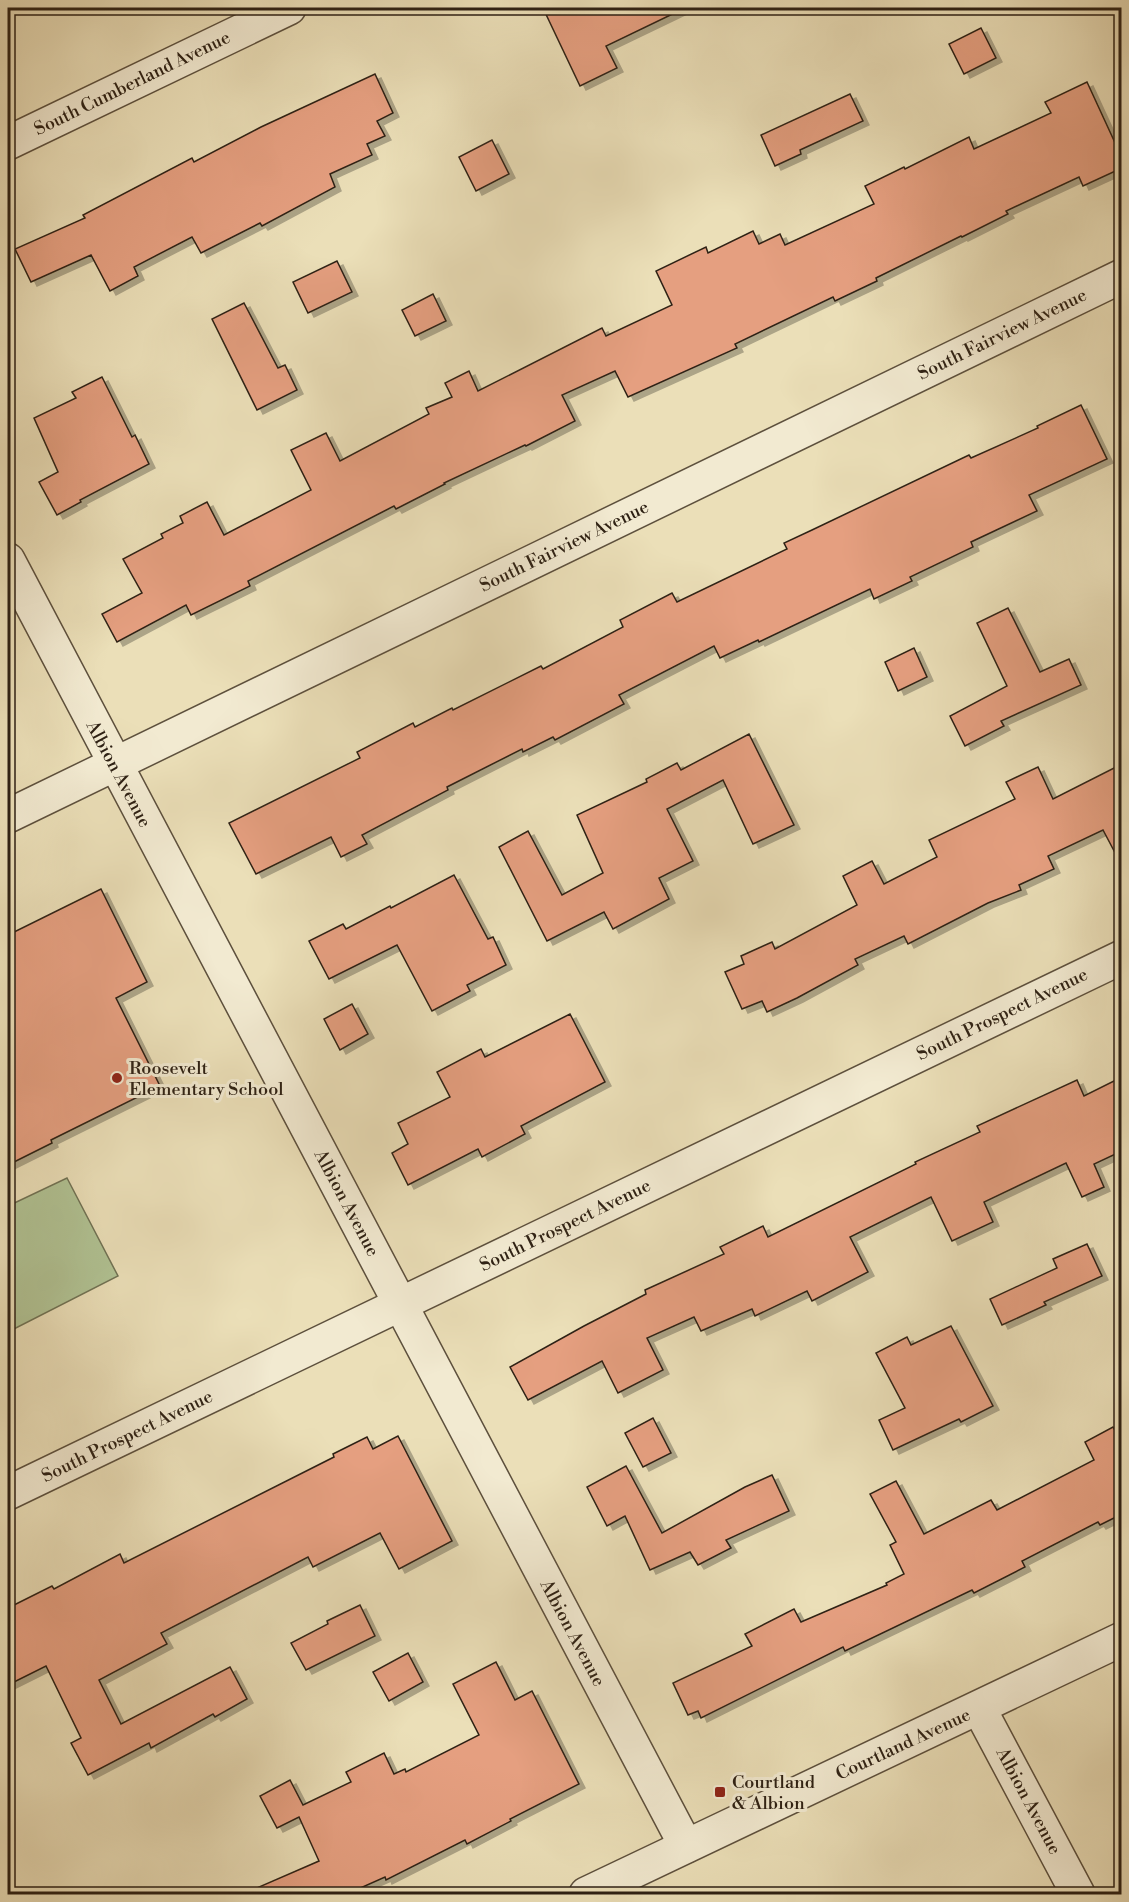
<svg xmlns="http://www.w3.org/2000/svg" width="1129" height="1902" viewBox="0 0 1129 1902" font-family="'Libre Bodoni',serif">
	<defs>
		<filter id="shadow"><feDropShadow dx="6" dy="4" stdDeviation="0" flood-color="#0004"/></filter>
	</defs>
	<rect width="100%" height="100%" fill="#ebdfb8"/>
	<filter id="stains"><feTurbulence type="fractalNoise" baseFrequency=".00333" numOctaves="4"/><feColorMatrix values="0 0 0 0 .2 0 0 0 0 .09 0 0 0 0 .02 0 0 0 .5 -.17"/></filter>
	<radialGradient id="worn" r=".72"><stop offset=".6" stop-color="#630" stop-opacity="0"/><stop offset="1" stop-color="#630" stop-opacity=".3"/></radialGradient>
	<!-- green -->
	<path fill="#b1c394" stroke="#707254" stroke-width="1.5" d="M67,1178L118,1276L8,1332V1206Z"/>
	<!-- building -->
	<g fill="#e59f80" stroke="#2e2114" stroke-width="1.5" filter="url(#shadow)">
		<path d="M543,8H685L606,46L617,68L580,86Z"/>
		<path d="M981,28L996,58L964,74L949,44Z"/>
		<path d="M375,74L393,113L377,121L385,136L367,144L372,155L330,174L335,187L262,226L260,223L201,253L192,237L134,267L138,276L110,291L91,255L31,282L15,249L85,218L83,215L192,158L194,162L261,127Z"/>
		<path d="M1087,82L1122,158V168L1083,186L1079,177L1006,211L1008,214L962,237L961,236L876,278L877,281L835,301L833,297L735,344L737,348L628,397L615,371L562,395L575,421L526,446L525,445L444,483L445,484L396,509L394,506L248,581L250,586L191,615L186,605L117,642L102,614L142,593L123,559L163,538L161,534L183,523L180,516L207,502L224,535L311,490L291,450L326,433L340,461L429,414L426,408L452,397L445,383L469,371L478,391L602,328L606,336L672,305L656,271L706,247L708,253L753,231L759,244L780,234L785,245L874,204L865,186L904,167L905,169L969,137L974,149L1051,113L1045,102Z"/>
		<path d="M850,94L863,121L800,150L801,154L775,166L761,135Z"/>
		<path d="M492,140L509,174L476,191L459,157Z"/>
		<path d="M337,261L352,292L308,313L293,282Z"/>
		<path d="M433,294L446,321L415,336L402,310Z"/>
		<path d="M244,303L278,368L285,365L297,390L257,410L212,319Z"/>
		<path d="M102,377L132,437L135,435L149,464L80,500L81,502L57,515L39,482L58,472L34,418L76,398L72,392Z"/>
		<path d="M1081,405L1107,459L1029,495L1037,511L971,542L973,547L910,577L912,581L874,599L870,589L759,642L758,640L720,658L714,646L619,695L624,704L555,740L553,737L523,752L522,749L447,787L448,790L362,835L367,844L341,857L331,837L256,874L229,823L360,758L357,752L413,723L415,727L452,708L453,710L541,666L543,669L623,627L620,620L672,593L677,602L787,549L784,543L812,530L969,455L971,458L1038,428L1037,426Z"/>
		<path d="M1008,608L1040,672L1069,659L1081,685L1001,721L1004,726L965,746L950,716L1007,686L977,623Z"/>
		<path d="M914,648L927,677L898,691L885,662Z"/>
		<path d="M749,734L794,825L753,844L723,780L667,809L693,861L659,878L669,899L613,929L604,912L547,941L499,847L528,831L562,895L603,873L577,815L647,782L646,779L677,763L681,770Z"/>
		<path d="M1122,764V866L1103,830L1048,856L1054,869L1019,885L1021,890L988,903L908,944L904,936L855,959L858,965L797,998L767,1012L762,1001L742,1009L725,972L744,964L741,956L772,942L775,949L857,905L843,876L872,861L884,884L937,857L929,840L1015,799L1006,782L1038,767L1053,799Z"/>
		<path d="M454,875L488,939L493,937L506,965L467,985L470,991L432,1011L397,945L329,979L309,941L343,924L346,929L390,906L391,908Z"/>
		<path d="M101,889L147,982L116,998L160,1086L51,1140L52,1143L8,1165V935Z"/>
		<path d="M352,1004L368,1034L340,1050L324,1019Z"/>
		<path d="M570,1014L605,1082L521,1126L525,1134L482,1157L478,1149L408,1185L392,1153L408,1144L398,1123L450,1097L437,1072L481,1049L485,1057Z"/>
		<path d="M1122,1077V1151L1094,1164L1104,1187L1082,1197L1066,1163L984,1202L993,1222L952,1241L931,1197L850,1237L868,1272L812,1301L807,1291L755,1316L752,1309L701,1331L694,1317L647,1338L663,1370L618,1393L602,1361L528,1400L510,1367L584,1326L646,1294L645,1290L724,1254L720,1247L763,1226L768,1237L916,1164L915,1162L980,1132L977,1126L1077,1080L1084,1096Z"/>
		<path d="M1087,1244L1102,1276L1044,1302L1046,1305L1002,1325L990,1299L1057,1268L1053,1259Z"/>
		<path d="M951,1326L993,1406L961,1422L959,1419L893,1450L879,1420L905,1408L876,1353L907,1337L911,1345Z"/>
		<path d="M653,1418L671,1453L643,1467L625,1433Z"/>
		<path d="M1113,1427L1122,1443V1514L1100,1525L1098,1522L1022,1561L1025,1567L974,1593L972,1590L845,1651L843,1647L701,1718L698,1711L688,1715L673,1683L752,1646L745,1634L794,1609L801,1622L887,1585L886,1583L904,1574L890,1545L896,1542L870,1494L896,1481L924,1534L991,1500L997,1510L1094,1460L1085,1442Z"/>
		<path d="M398,1436L452,1541L399,1569L380,1533L313,1567L308,1557L161,1633L167,1644L99,1680L121,1724L230,1667L247,1699L215,1717L213,1714L151,1748L149,1743L88,1775L71,1743L81,1738L46,1666L8,1685V1608L52,1586L54,1589L120,1554L124,1563L334,1457L333,1454L367,1437L373,1449Z"/>
		<path d="M626,1466L662,1533L745,1487L772,1475L789,1511L726,1540L731,1548L698,1565L690,1552L650,1570L625,1516L607,1526L587,1487Z"/>
		<path d="M360,1605L375,1636L306,1670L291,1643L328,1624L327,1621Z"/>
		<path d="M408,1653L423,1682L389,1701L373,1672Z"/>
		<path d="M496,1662L515,1700L532,1691L579,1784L510,1819L511,1821L467,1844L465,1840L386,1880L385,1877L347,1894H243L319,1861L299,1817L277,1828L260,1796L290,1780L303,1805L351,1782L346,1772L384,1753L394,1774L405,1769L406,1772L479,1735L453,1684Z"/>
	</g>
	<g fill="none" stroke-linecap="round" stroke-linejoin="round">
		<!-- minor casing -->
		<g stroke="#5d503d" stroke-width="36">
			<g id="minor">
				<path d="M8,560L686,1846"/>
				<path d="M8,816L1122,276"/>
				<path d="M8,1493L1122,957"/>
				<path d="M979,1708L1078,1894"/>
				<path d="M586,1894L1122,1639"/>
			</g>
		</g>
		<!-- tertiary casing -->
		<g stroke="#5d503d" stroke-width="36">
			<path id="tertiary" d="M8,143L289,8"/>
		</g>
		<!-- minor -->
		<use href="#minor" stroke="#f2ead1" stroke-width="33"/>
		<!-- tertiary -->
		<use href="#tertiary" stroke="#f2ead1" stroke-width="33"/>
	</g>
	<!-- markers -->
	<g fill="#8f2418" stroke="#f2ead1" stroke-width="2">
		<circle cx="117" cy="1078" r="6"/>
		<rect x="714" y="1786" width="12" height="12" rx="3"/>
	</g>
	<g text-anchor="middle" stroke-width="6" stroke-linejoin="round" paint-order="stroke">
		<!-- street labels -->
		<g font-size="18" fill="#2e2114" stroke="#f2ead1">
			<text transform="translate(132 83) rotate(-26)" y="6">South Cumberland Avenue</text>
			<text transform="translate(1002 334) rotate(-26)" y="6">South Fairview Avenue</text>
			<text transform="translate(564 546) rotate(-26)" y="6">South Fairview Avenue</text>
			<text transform="translate(119 774) rotate(62)" y="6">Albion Avenue</text>
			<text transform="translate(1002 1014) rotate(-26)" y="6">South Prospect Avenue</text>
			<text transform="translate(347 1203) rotate(62)" y="6">Albion Avenue</text>
			<text transform="translate(565 1225) rotate(-26)" y="6">South Prospect Avenue</text>
			<text transform="translate(127 1436) rotate(-26)" y="6">South Prospect Avenue</text>
			<text transform="translate(573 1633) rotate(62)" y="6">Albion Avenue</text>
			<text transform="translate(903 1744) rotate(-25)" y="6">Courtland Avenue</text>
			<text transform="translate(1029 1801) rotate(62)" y="6">Albion Avenue</text>
		</g>
		<!-- poi labels -->
		<g font-size="18" fill="#2e2114" stroke="#f2ead1" text-anchor="start">
			<text x="129" y="1074">Roosevelt<tspan x="129" dy="21">Elementary School</tspan></text>
			<text x="732" y="1788">Courtland<tspan x="732" dy="21">&amp; Albion</tspan></text>
		</g>
	</g>
	<!-- margin -->
	<rect width="1129" height="1902" fill="none" stroke="#ebdfb8" stroke-width="30"/>
	<rect x="9" y="9" width="1111" height="1884" fill="none" stroke="#2e2114" stroke-width="3"/>
	<rect x="15" y="15" width="1099" height="1872" fill="none" stroke="#2e2114" stroke-width="1.5"/>
	<rect width="100%" height="100%" filter="url(#stains)"/>
	<rect width="100%" height="100%" fill="url(#worn)"/>
</svg>
